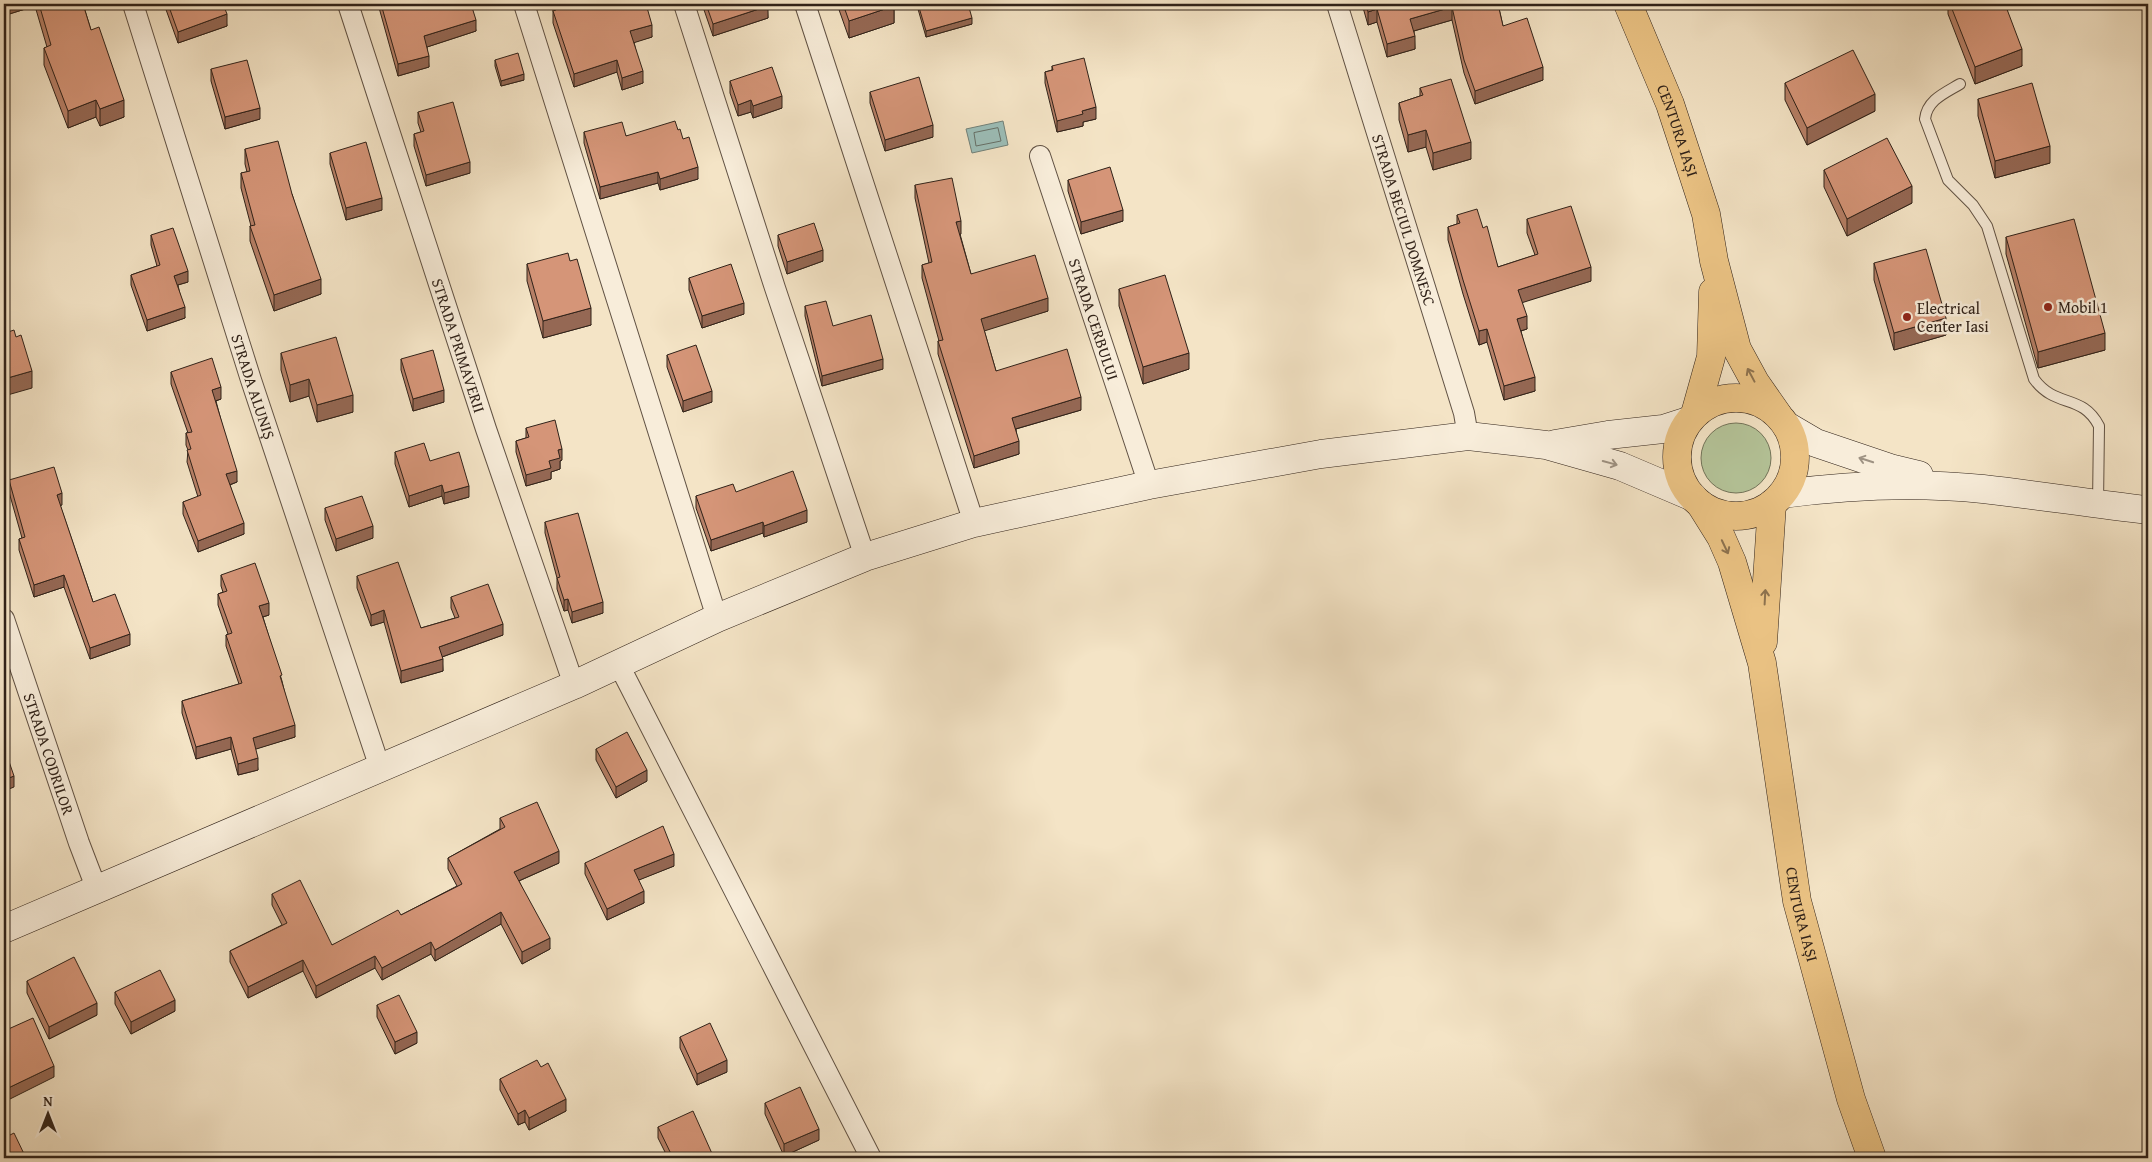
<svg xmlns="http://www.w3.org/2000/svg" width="2152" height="1162" viewBox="0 0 2152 1162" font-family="'Gentium Book Plus',serif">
	<rect width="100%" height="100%" fill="#f4e4c6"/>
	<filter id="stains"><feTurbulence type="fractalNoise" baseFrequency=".004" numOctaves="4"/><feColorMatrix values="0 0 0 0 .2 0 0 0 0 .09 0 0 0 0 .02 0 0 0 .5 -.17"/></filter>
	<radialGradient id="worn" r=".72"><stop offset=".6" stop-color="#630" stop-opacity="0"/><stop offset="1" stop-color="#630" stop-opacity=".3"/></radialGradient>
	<!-- green -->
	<circle fill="#b5c59a" stroke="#72745a" cx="1736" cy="458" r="35"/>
	<!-- water -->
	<path fill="#9cbeb8" stroke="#718078" d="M1003,121L1008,145L972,153L966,129Z"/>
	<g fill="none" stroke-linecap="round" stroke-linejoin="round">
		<!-- shore -->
		<path stroke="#667068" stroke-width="1" d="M998,128L1001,141L976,146L974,133Z"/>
		<!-- lane casing -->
		<g stroke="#615244" stroke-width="12">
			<path id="lane" d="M1960,84C1945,93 1927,100 1925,119L1948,180L1973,205L1987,226L2034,379C2056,409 2082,393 2099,426L2098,504"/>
		</g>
		<!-- street casing -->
		<g stroke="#615244" stroke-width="22">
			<g id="street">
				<path id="s1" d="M133,4L251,380L380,768"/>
				<path id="s2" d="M348,4L486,429L574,685"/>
				<path d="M524,4L717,618"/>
				<path d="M684,4L775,288L865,557"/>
				<path d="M805,4L974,523"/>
				<path id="s3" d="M1337,4L1464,413L1468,436"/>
				<path id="s4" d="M1040,156L1149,485"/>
				<path id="s5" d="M4,619L79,843L97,890"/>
				<path d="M619,665L871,1158"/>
			</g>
		</g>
		<!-- secondary casing -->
		<g stroke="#302219" stroke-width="29">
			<g id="secondary">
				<path d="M1787,426L1816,443L1890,468L1919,475"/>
				<path d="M1555,444L1608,435L1663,429L1688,421"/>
				<path d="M1782,494C1849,485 1916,482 1983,489C2038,495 2093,504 2148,510"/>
				<path d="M4,929L574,685L717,618L865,557L974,523L1149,485L1321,454L1468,436L1546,445L1620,466L1693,497"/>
			</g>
		</g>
		<!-- primary casing -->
		<g stroke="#302219" stroke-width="29">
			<g id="primary">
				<path id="s6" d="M1628,4L1670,104L1693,174L1706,214L1714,261L1737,349L1755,382L1778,415"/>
				<circle cx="1736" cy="457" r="59"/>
				<path d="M1695,414L1711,357L1713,292"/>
				<path id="s7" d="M1701,505L1721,537L1732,562L1762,663L1797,901L1851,1099L1872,1158"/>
				<path d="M1763,642L1772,504"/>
			</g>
		</g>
		<!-- lane -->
		<use href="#lane" stroke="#f8edda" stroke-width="10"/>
		<!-- street -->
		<use href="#street" stroke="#f8edda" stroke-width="20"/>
		<!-- secondary -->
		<use href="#secondary" stroke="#f8edda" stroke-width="28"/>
		<!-- primary -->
		<use href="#primary" stroke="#eac283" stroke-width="28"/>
	</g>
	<!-- wall -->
	<g fill="#b78067" stroke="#302219">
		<path d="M4,4H83L91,30L124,117L100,126L96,117L68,128L44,65V48L47,47L35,6L6,15L4,8Z"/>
		<path d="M164,4H223L227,26L178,43Z"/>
		<path d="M378,4H471L476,31L427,47L429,67L398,76Z"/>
		<path d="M551,4H646L652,37L634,42L643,83L622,90L617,72L574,87L553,23V11Z"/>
		<path d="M702,4H767L768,18L713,36Z"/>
		<path d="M837,4H894V23L849,38Z"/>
		<path d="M918,4L972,24L926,37L918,9Z"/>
		<path d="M1362,4H1498L1503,26L1543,80L1475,104L1464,73L1452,20L1414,31L1415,49L1387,57L1377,22L1368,25Z"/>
		<path d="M1948,4H2005L2022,66L1975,84L1948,14Z"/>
		<path d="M495,60L524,80L501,86L495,66Z"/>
		<path d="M1052,66L1096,119L1083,122V126L1057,132L1045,83V72L1052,70Z"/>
		<path d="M211,69L260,119L225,129L211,81Z"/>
		<path d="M730,81L782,108L753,118L751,112L738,116L730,93Z"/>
		<path d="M1785,83L1875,111L1807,145L1785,100Z"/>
		<path d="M1420,88L1471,159L1433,170L1426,147L1408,152L1399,120V103L1420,96Z"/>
		<path d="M870,92L933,137L885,151L870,103Z"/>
		<path d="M1978,99L2050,163L1995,178L1978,116Z"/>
		<path d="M418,112L470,173L426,186L414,146V134L421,132L418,123Z"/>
		<path d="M678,130L698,179L660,190L658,183L600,199L584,143V132L626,136Z"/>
		<path d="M245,149L292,194L321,294L274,311L250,241V226H251L241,188V173L247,172L245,164Z"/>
		<path d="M330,153L382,210L346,220L330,164Z"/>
		<path d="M1824,170L1912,203L1847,236L1824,187Z"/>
		<path d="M1068,180L1123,221L1081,234L1068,191Z"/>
		<path d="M915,185L961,234H960L971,274L1048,311L984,330L996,371L1081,410L1016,429L1019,454L974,468L938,354V341H939L922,278V265L929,263L915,198Z"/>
		<path d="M1457,215L1483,228L1498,267L1535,255L1527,233V219L1591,281L1522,302L1527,329L1521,331L1535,391L1504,400L1487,342L1479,345L1463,294L1448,240V227L1457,224Z"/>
		<path d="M151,235L188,282L178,285L185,318L147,331L131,285V275L157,266L151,245Z"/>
		<path d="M778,235L823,261L787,274L778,246Z"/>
		<path d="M2006,237L2105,350L2038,368L2006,254Z"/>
		<path d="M570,261L591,325L543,338L527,281V264Z"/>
		<path d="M1874,263L1946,335L1894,350L1874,280Z"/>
		<path d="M689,278L744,314L702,328L689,290Z"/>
		<path d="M1119,289L1189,369L1143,384L1119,306Z"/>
		<path d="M805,306L833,326L883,369L822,386L805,316Z"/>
		<path d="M281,353L353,412L317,422L309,396L290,402L281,370Z"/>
		<path d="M667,355L712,402L683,412L667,367Z"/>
		<path d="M401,359L444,402L413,411L401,370Z"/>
		<path d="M171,372L221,399L216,401L237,482L230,485L244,534L198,552L183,514V502L198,497L187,462L188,450L186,445V433H188L171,384Z"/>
		<path d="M526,428L562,460L560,461V469L551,472V479L526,486L516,452V441L526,438Z"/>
		<path d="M395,452L430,461L469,497L444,504L442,496L409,507L395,464Z"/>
		<path d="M9,480L62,505H60L93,602L130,645L90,659L64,587L34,597L19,550V539L22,538L9,492Z"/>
		<path d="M696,496L807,522L764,537L763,533L711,551L696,508Z"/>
		<path d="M325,508L373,538L336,551L325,520Z"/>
		<path d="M545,522L603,613L572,623L568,610L564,611L557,589V578L545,533Z"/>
		<path d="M221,575L269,615L263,617L282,681L295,737L255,749L258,770L238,775L231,749L196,759L182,713V701L239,684L226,646V635L228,634L218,605V594L223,592L221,586Z"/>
		<path d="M357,576L421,628L455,618L451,608V597L503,635L442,657L443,671L401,683L384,622L371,626L357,588Z"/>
		<path d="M596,749L647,781L616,798L596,760Z"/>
		<path d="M500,818L559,863L519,881L550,949L522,964L501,924L435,961L431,954L382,980L375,968L316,998L303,971L248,998L230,962V951L282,925L272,905V894L332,945L401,915L457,886L448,869V858L500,829Z"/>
		<path d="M585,863L674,866L638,880L644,903L607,920L585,874Z"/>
		<path d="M27,981L97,1015L49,1039L27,993Z"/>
		<path d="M115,992L175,1011L131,1034L115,1004Z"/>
		<path d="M377,1005L417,1043L395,1054L377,1017Z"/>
		<path d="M680,1037L727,1072L697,1085L680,1048Z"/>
		<path d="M541,1067L566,1111L529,1130L525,1122L518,1125L500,1090V1079Z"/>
		<path d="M765,1103L819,1140L784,1156L765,1114Z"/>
		<path d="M658,1127L714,1158H668L658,1138Z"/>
	</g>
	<!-- shaded-wall -->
	<g fill="#956854" stroke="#302219">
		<path d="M6,4H35V6L6,15Z"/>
		<path d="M768,6V18L713,36V24Z"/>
		<path d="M894,6V23L849,38V21Z"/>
		<path d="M1452,7V20L1410,32V19Z"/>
		<path d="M1377,9V22L1368,25V12Z"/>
		<path d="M227,14V26L178,43V32Z"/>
		<path d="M972,18V24L926,37V31Z"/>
		<path d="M476,20V31L424,48V36Z"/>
		<path d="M652,25V37L630,44V31Z"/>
		<path d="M1415,36V49L1387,57V44Z"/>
		<path d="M2022,49V66L1975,84V67Z"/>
		<path d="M429,56V67L398,76V64Z"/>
		<path d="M617,60V72L574,87V74Z"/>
		<path d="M1543,67V80L1475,104V91Z"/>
		<path d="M643,71V83L622,90V78Z"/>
		<path d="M524,74V80L501,86V81Z"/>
		<path d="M1875,94V111L1807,145V128Z"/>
		<path d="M782,96V108L753,118V106Z"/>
		<path d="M96,100V117L68,128V111Z"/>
		<path d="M124,100V117L100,126V109Z"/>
		<path d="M751,100V112L738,116V105Z"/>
		<path d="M1096,107V119L1083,122V126L1057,132V121L1082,111Z"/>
		<path d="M260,108V119L225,129V117Z"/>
		<path d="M933,125V137L885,151V140Z"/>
		<path d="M1426,130V147L1408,152V135Z"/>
		<path d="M1471,142V159L1433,170V153Z"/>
		<path d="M2050,146V163L1995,178V161Z"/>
		<path d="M470,162V173L426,186V175Z"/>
		<path d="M698,167V179L660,190V179Z"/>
		<path d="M658,172V183L600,199V187Z"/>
		<path d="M1912,186V203L1847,236V219Z"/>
		<path d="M382,198V210L346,220V208Z"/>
		<path d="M1123,210V221L1081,234V222Z"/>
		<path d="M961,221V234L956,235V222Z"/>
		<path d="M823,250V261L787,274V262Z"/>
		<path d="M1591,267V281L1518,304V290Z"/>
		<path d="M188,271V282L174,286V276Z"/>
		<path d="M321,279V294L274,311V295Z"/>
		<path d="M1048,298V311L981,332V319Z"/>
		<path d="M744,303V314L702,328V316Z"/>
		<path d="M185,307V318L147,331V320Z"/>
		<path d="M591,308V325L543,338V321Z"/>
		<path d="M1527,316V329L1517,332V319Z"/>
		<path d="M1946,318V335L1894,350V333Z"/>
		<path d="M1487,329V342L1479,345V331Z"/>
		<path d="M2105,333V350L2038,368V352Z"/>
		<path d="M1189,353V369L1143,384V367Z"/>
		<path d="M883,359V369L822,386V376Z"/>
		<path d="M32,371V388L4,396V379Z"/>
		<path d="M1535,377V391L1504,400V386Z"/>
		<path d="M309,379V396L290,402V385Z"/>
		<path d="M221,387V399L212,402V390Z"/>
		<path d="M444,390V402L413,411V399Z"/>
		<path d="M712,391V402L683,412V401Z"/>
		<path d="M353,395V412L317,422V405Z"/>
		<path d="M1081,397V410L1012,430V418Z"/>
		<path d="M1019,441V454L974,468V456Z"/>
		<path d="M562,449V460L560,461V469L551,472V479L526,486V475L549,461L558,450Z"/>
		<path d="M237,471V482L226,486V474Z"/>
		<path d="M442,485V496L409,507V496Z"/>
		<path d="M469,486V497L444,504V493Z"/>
		<path d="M62,493V505L57,506V495Z"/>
		<path d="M807,510V522L764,537V526Z"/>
		<path d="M763,522V533L711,551V540Z"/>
		<path d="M244,523V534L198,552V541Z"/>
		<path d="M373,526V538L336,551V539Z"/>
		<path d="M64,575V587L34,597V585Z"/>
		<path d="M568,599V610L564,611V600Z"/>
		<path d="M603,602V613L572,623V612Z"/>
		<path d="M269,603V615L259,618V606Z"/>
		<path d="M384,610V622L371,626V615Z"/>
		<path d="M503,624V635L439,658V647Z"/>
		<path d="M130,634V645L90,659V648Z"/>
		<path d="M443,659V671L401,683V671Z"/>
		<path d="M295,725V737L253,750V738Z"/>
		<path d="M231,737V749L196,759V747Z"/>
		<path d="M258,758V770L238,775V764Z"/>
		<path d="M647,770V781L616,798V787Z"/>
		<path d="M14,776V787L4,791V780Z"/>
		<path d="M559,851V863L514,883V872Z"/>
		<path d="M674,854V866L634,882V870Z"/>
		<path d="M644,891V903L607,920V909Z"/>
		<path d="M501,912V924L435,961V950Z"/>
		<path d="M550,938V949L522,964V952Z"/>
		<path d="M431,942V954L382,980V968Z"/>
		<path d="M375,956V968L316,998V986Z"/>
		<path d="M303,960V971L248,998V987Z"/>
		<path d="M175,1000V1011L131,1034V1022Z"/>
		<path d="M97,1003V1015L49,1039V1027Z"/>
		<path d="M417,1032V1043L395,1054V1042Z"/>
		<path d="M727,1060V1072L697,1085V1074Z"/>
		<path d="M54,1066V1077L4,1102V1090Z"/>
		<path d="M566,1099V1111L529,1130V1118Z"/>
		<path d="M525,1110V1122L518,1125V1114Z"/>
		<path d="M819,1129V1140L784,1156V1144Z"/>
	</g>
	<!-- building -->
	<g fill="#d59578" stroke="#302219">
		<path d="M39,4H83L91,30L99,27L124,100L100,109L96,100L68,111L44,48L51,45Z"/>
		<path d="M168,4H223L227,14L178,32Z"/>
		<path d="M381,4H471L476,20L424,36L429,56L398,64Z"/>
		<path d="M555,4H646L652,25L630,31L643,71L622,78L617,60L574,74L553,11L556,10Z"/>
		<path d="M706,4H767L768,6L713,24Z"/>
		<path d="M843,4H894V6L849,21Z"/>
		<path d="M918,4H968L972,18L926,31Z"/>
		<path d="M1366,4H1498L1503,26L1527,18L1543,67L1475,91L1464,60L1452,7L1410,19L1415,36L1387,44L1377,9L1368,12Z"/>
		<path d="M1950,4H2005L2022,49L1975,67Z"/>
		<path d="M1853,50L1875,94L1807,128L1785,83Z"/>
		<path d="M518,53L524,74L501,81L495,60Z"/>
		<path d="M1084,58L1096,107L1082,111L1083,114L1057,121L1045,72L1053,70L1052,66Z"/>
		<path d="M247,60L260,108L225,117L211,69Z"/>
		<path d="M772,67L782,96L753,106L751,100L738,105L730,81Z"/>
		<path d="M919,77L933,125L885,140L870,92Z"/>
		<path d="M1451,79L1471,142L1433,153L1426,130L1408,135L1399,103L1423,95L1420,88Z"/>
		<path d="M2032,83L2050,146L1995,161L1978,99Z"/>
		<path d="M453,102L470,162L426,175L414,134L424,131L418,112Z"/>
		<path d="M675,121L678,130L680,129L683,139L689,137L698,167L660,179L658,172L600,187L584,132L622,122L626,136Z"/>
		<path d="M1887,138L1912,186L1847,219L1824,170Z"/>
		<path d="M278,141L292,194L321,279L274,295L250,226L255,225L241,173L250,171L245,149Z"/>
		<path d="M366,142L382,198L346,208L330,153Z"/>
		<path d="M1110,167L1123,210L1081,222L1068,180Z"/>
		<path d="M952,178L961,221L956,222L971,274L1035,255L1048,298L981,319L996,371L1067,349L1081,397L1012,418L1019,441L974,456L938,341L943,340L922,265L932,262L915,185Z"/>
		<path d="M1571,206L1591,267L1518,290L1527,316L1517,319L1535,377L1504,386L1487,329L1479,331L1463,280L1448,227L1460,223L1457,215L1477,209L1483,228L1487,226L1498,267L1538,254L1527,219Z"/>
		<path d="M2074,219L2105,333L2038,352L2006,237Z"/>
		<path d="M814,223L823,250L787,262L778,235Z"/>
		<path d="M173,228L188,271L174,276L185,307L147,320L131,275L160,265L151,235Z"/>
		<path d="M1926,249L1946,318L1894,333L1874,263Z"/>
		<path d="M568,253L570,261L577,259L591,308L543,321L527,264Z"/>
		<path d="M731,264L744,303L702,316L689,278Z"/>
		<path d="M1165,275L1189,353L1143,367L1119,289Z"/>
		<path d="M826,301L833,326L871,315L883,359L822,376L805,306Z"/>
		<path d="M4,317L8,332L14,330L16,337L21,335L32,371L4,379Z"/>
		<path d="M336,337L353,395L317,405L309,379L290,385L281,353Z"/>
		<path d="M696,345L712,391L683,401L667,355Z"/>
		<path d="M433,350L444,390L413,399L401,359Z"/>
		<path d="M212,358L221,387L212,390L237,471L226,474L244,523L198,541L183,502L201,495L187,450L191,449L186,433L192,432L171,372Z"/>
		<path d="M555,420L562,449L558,450L560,458L549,461L551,468L526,475L516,441L529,437L526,428Z"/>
		<path d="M424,443L430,461L459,452L469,486L444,493L442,485L409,496L395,452Z"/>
		<path d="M54,467L62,493L57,495L93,602L115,594L130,634L90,648L64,575L34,585L19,539L25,537L9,480Z"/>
		<path d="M793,471L807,510L764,526L763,522L711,540L696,496L733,484L736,492Z"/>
		<path d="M362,496L373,526L336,539L325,508Z"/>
		<path d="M578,513L603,602L572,612L568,599L564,600L557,578L560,577L545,522Z"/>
		<path d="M398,562L421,628L459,617L451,597L488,584L503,624L439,647L443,659L401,671L384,610L371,615L357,576Z"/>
		<path d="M255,563L269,603L259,606L282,675L280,676L295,725L253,738L258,758L238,764L231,737L196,747L182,701L242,683L226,635L232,633L218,594L227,591L221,575Z"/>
		<path d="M627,732L647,770L616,787L596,749Z"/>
		<path d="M4,747L14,776L4,780Z"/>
		<path d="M537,802L559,851L514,872L550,938L522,952L501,912L435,950L431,942L382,968L375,956L316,986L303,960L248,987L230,951L287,923L272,894L300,880L332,945L398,910L401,915L462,884L448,858L505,827L500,818Z"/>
		<path d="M663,826L674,854L634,870L644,891L607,909L585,863Z"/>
		<path d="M74,957L97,1003L49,1027L27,981Z"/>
		<path d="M160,970L175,1000L131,1022L115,992Z"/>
		<path d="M399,995L417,1032L395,1042L377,1005Z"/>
		<path d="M33,1018L54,1066L4,1090V1031Z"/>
		<path d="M710,1023L727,1060L697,1074L680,1037Z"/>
		<path d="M537,1060L541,1067L548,1063L566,1099L529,1118L525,1110L518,1114L500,1079Z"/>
		<path d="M800,1087L819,1129L784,1144L765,1103Z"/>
		<path d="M693,1111L714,1158H673L658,1127Z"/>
		<path d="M14,1133L26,1158H4V1138Z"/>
	</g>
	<!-- one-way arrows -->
	<defs><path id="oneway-shaft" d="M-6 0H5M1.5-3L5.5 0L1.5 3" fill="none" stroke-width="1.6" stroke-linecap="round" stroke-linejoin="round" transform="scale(1.25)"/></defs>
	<g stroke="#8d724e">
		<use href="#oneway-shaft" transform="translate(1751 375) rotate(-118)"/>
		<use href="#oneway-shaft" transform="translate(1725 547) rotate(65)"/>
		<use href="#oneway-shaft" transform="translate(1765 597) rotate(-87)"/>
	</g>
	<g stroke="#9e9283">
		<use href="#oneway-shaft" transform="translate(1866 460) rotate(-162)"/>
		<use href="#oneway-shaft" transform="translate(1610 463) rotate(15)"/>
	</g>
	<!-- markers -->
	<g fill="#8f2418" stroke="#f8edda" stroke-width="2">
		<circle cx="2048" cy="307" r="5"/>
		<circle cx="1907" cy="317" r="5"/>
	</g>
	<g text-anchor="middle" stroke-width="5" stroke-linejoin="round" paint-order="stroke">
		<!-- street labels -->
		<g font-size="16" fill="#302219" stroke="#f8edda">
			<text dy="6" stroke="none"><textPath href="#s6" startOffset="136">CENTURA IAȘI</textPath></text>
			<text dy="6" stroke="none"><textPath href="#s3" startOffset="226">STRADA BECIUL DOMNESC</textPath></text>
			<text dy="6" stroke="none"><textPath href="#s4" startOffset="172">STRADA CERBULUI</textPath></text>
			<text dy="6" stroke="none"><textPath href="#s2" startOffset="359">STRADA PRIMAVERII</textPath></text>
			<text dy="6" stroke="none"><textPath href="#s1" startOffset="401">STRADA ALUNIȘ</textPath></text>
			<text dy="6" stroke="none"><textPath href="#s5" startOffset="142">STRADA CODRILOR</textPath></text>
			<text dy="6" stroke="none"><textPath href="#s7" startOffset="425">CENTURA IAȘI</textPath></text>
		</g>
		<!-- poi labels -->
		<g font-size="16" fill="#302219" stroke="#f8edda" text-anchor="start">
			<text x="2058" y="313">Mobil 1</text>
			<text x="1917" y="314">Electrical<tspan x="1917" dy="18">Center Iasi</tspan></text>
		</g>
	</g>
	<!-- margin -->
	<rect width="2152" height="1162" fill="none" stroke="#f4e4c6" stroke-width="20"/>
	<rect x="5" y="5" width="2142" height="1152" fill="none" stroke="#302219" stroke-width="2.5"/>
	<rect x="10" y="10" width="2132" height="1142" fill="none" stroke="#302219"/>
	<!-- north arrow -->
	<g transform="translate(48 1114)" stroke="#f8edda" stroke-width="4" paint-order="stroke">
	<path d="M0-4L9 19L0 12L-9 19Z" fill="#302219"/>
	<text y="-8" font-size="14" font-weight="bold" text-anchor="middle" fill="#302219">N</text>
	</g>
	<rect width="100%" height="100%" filter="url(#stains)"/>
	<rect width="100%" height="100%" fill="url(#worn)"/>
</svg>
